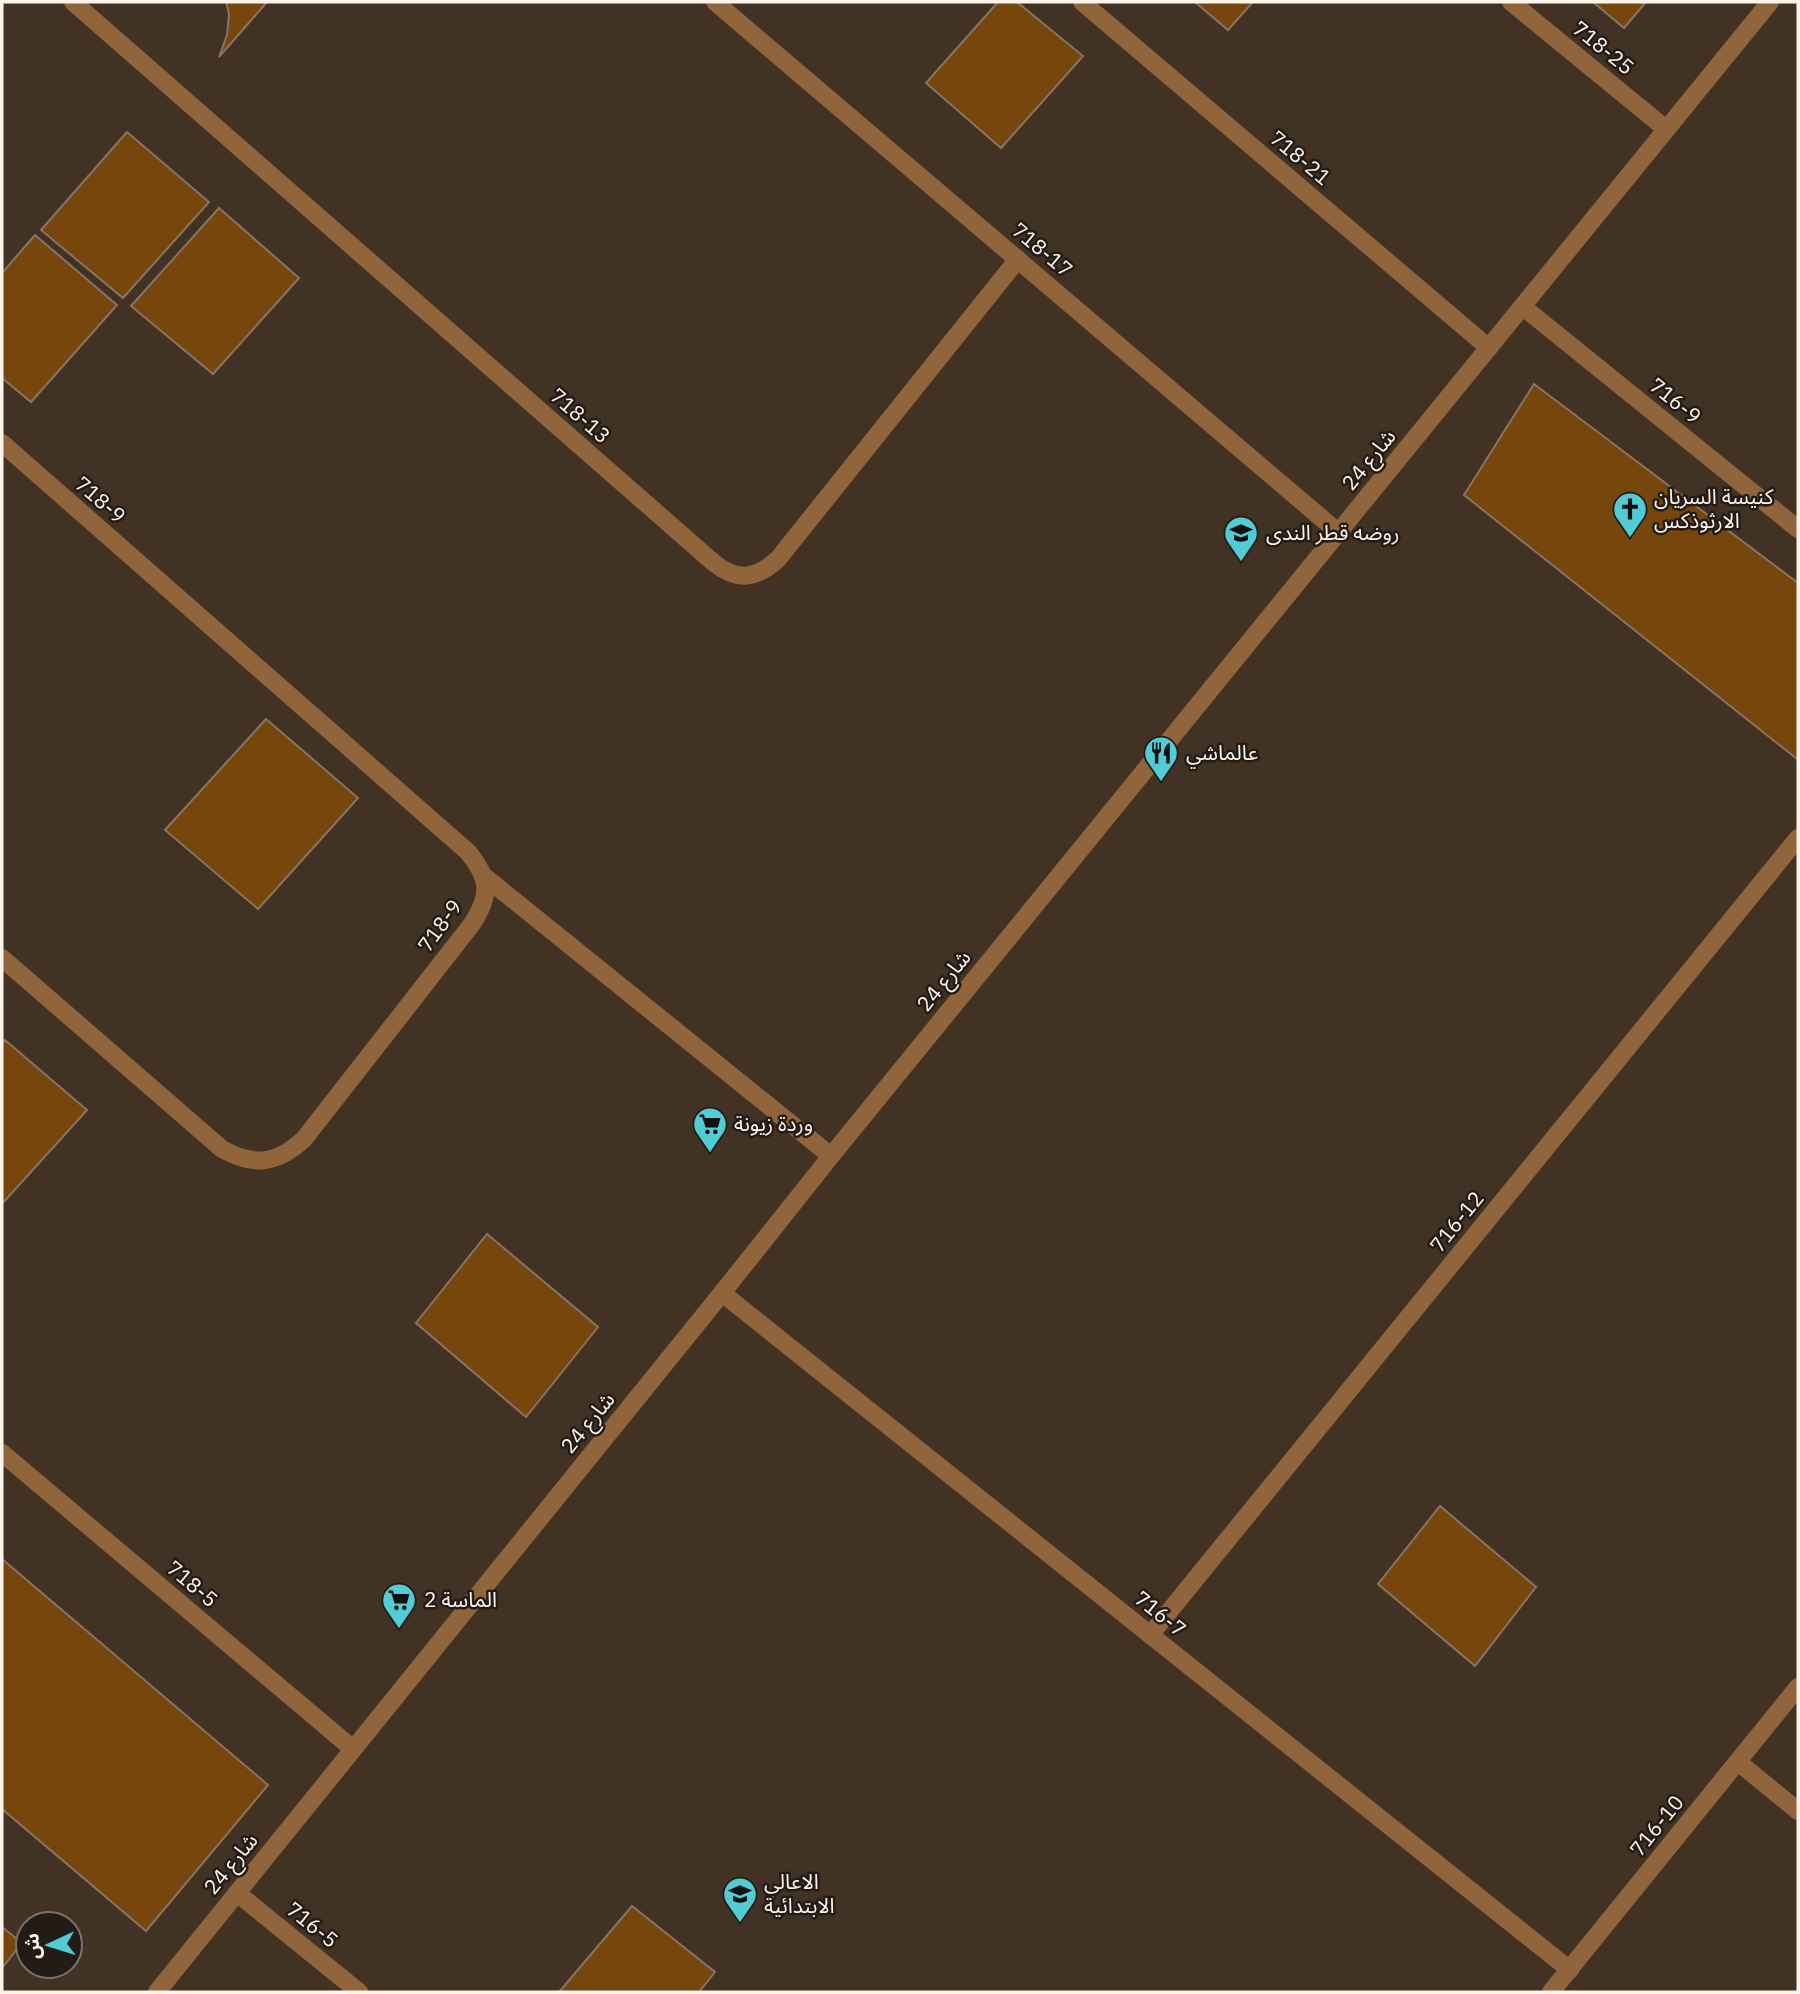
<svg xmlns="http://www.w3.org/2000/svg" width="1800" height="1994" viewBox="0 0 1800 1994" font-family="'IBM Plex Sans','Noto Sans Arabic',sans-serif">
	<rect width="100%" height="100%" fill="#423224"/>
	<!-- building -->
	<g fill="#77460c" stroke="#867464" stroke-width="2">
		<path d="M226,2H267L219,57L227,35L229,14Z"/>
		<path d="M998,2H1017L1083,56L1001,148L926,83Z"/>
		<path d="M1195,2H1253L1228,30Z"/>
		<path d="M1593,2H1646L1624,28Z"/>
		<path d="M127,132L209,202L123,298L41,230Z"/>
		<path d="M219,208L299,278L213,374L131,306Z"/>
		<path d="M35,235L117,305L31,402L2,378V273Z"/>
		<path d="M1534,384L1798,583V757L1797,759L1464,495Z"/>
		<path d="M266,719L358,798L258,909L165,830Z"/>
		<path d="M5,1040L87,1110L2,1204V1044Z"/>
		<path d="M487,1234L598,1327L526,1417L416,1323Z"/>
		<path d="M1440,1506L1536,1587L1475,1666L1378,1584Z"/>
		<path d="M2,1559L268,1785L146,1931L2,1809Z"/>
		<path d="M632,1906L715,1972L699,1992H559Z"/>
		<path d="M2,1927L22,1943L2,1968Z"/>
	</g>
	<g fill="none" stroke-linecap="round" stroke-linejoin="round">
		<!-- minor -->
		<g stroke="#91653c" stroke-width="18">
			<path d="M73,2L714,563C738,582 756,579 778,559L1018,259"/>
			<path d="M715,2L1339,533"/>
			<path d="M1082,2L1489,348"/>
			<path d="M1511,2L1666,129"/>
			<path d="M1523,307L1798,529"/>
			<path d="M2,443L468,852C490,879 491,895 472,924L304,1139C277,1164 254,1167 222,1149L2,958"/>
			<path d="M485,877L831,1156"/>
			<path d="M722,1293L1570,1970"/>
			<path d="M2,1453L353,1749"/>
			<path d="M1150,1635L1798,838"/>
			<path d="M1738,1762L1798,1811"/>
			<path d="M237,1893L359,1992"/>
			<path d="M157,1992L722,1293L831,1156L1770,2"/>
			<path d="M1551,1992L1798,1687"/>
		</g>
	</g>
	<!-- icons -->
	<defs>
		<g id="church-pin" transform="scale(1.75)"><path d="M0 17L-7.5 6A9.5 9.5 0 1 1 7.5 6Z" fill="#51ccd5" stroke="#231c16"/><path d="M-1.2-6h2.4v3.5h3.3v2.4h-3.3V6h-2.4V-.1h-3.3v-2.4h3.3Z" fill="#111"/></g>
		<g id="school-pin" transform="scale(1.75)"><path d="M0 17L-7.5 6A9.5 9.5 0 1 1 7.5 6Z" fill="#51ccd5" stroke="#231c16"/><path d="M0-5L7-2L0 1L-7-2ZM-4 1L0 2.5L4 1V4Q0 6-4 4Z" fill="#111"/></g>
		<g id="restaurant-pin" transform="scale(1.75)"><path d="M0 17L-7.5 6A9.5 9.5 0 1 1 7.5 6Z" fill="#51ccd5" stroke="#231c16"/><path d="M-5-6h1v4h1v-4h1v4h1v-4h1v5L-1.5 .5V6h-2V.5L-5-1ZM5-6V6H3V1.5H1.5Q1.5-4 5-6Z" fill="#111"/></g>
		<g id="supermarket-pin" transform="scale(1.75)"><path d="M0 17L-7.5 6A9.5 9.5 0 1 1 7.5 6Z" fill="#51ccd5" stroke="#231c16"/><path d="M-6-5.5h2.5l.6 2H6L4.5 2H-2.5L-4.4-4H-6ZM-1.5 3.2a1.3 1.3 0 1 0 .1 0ZM3 3.2a1.3 1.3 0 1 0 .1 0Z" fill="#111"/></g>
	</defs>
	<g fill-rule="evenodd">
		<use href="#church-pin" x="1630" y="509"/>
		<use href="#school-pin" x="1241" y="533"/>
		<use href="#restaurant-pin" x="1161" y="753"/>
		<use href="#supermarket-pin" x="710" y="1124"/>
		<use href="#supermarket-pin" x="399" y="1600"/>
		<use href="#school-pin" x="740" y="1894"/>
	</g>
	<g text-anchor="middle" stroke-width="5" stroke-linejoin="round" paint-order="stroke">
		<!-- street labels -->
		<g font-size="21" fill="#fdf3ea" stroke="#231c16">
			<text transform="translate(1603 48) rotate(39)" y="7">718-25</text>
			<text transform="translate(1300 158) rotate(40)" y="7">718-21</text>
			<text transform="translate(1042 250) rotate(40)" y="7">718-17</text>
			<text transform="translate(1675 401) rotate(39)" y="7">716-9</text>
			<text transform="translate(580 416) rotate(41)" y="7">718-13</text>
			<text transform="translate(1369 460) rotate(-51)" y="7">شارع 24</text>
			<text transform="translate(100 500) rotate(41)" y="7">718-9</text>
			<text transform="translate(440 926) rotate(-54)" y="7">718-9</text>
			<text transform="translate(944 981) rotate(-51)" y="7">شارع 24</text>
			<text transform="translate(1457 1222) rotate(-51)" y="7">716-12</text>
			<text transform="translate(588 1423) rotate(-51)" y="7">شارع 24</text>
			<text transform="translate(192 1584) rotate(40)" y="7">718-5</text>
			<text transform="translate(1160 1614) rotate(39)" y="7">716-7</text>
			<text transform="translate(1657 1826) rotate(-51)" y="7">716-10</text>
			<text transform="translate(231 1864) rotate(-51)" y="7">شارع 24</text>
			<text transform="translate(312 1925) rotate(39)" y="7">716-5</text>
		</g>
		<!-- poi labels -->
		<g font-size="21" fill="#fdf3ea" stroke="#231c16" text-anchor="start">
			<text x="1654" y="504">كنيسة السريان<tspan x="1654" dy="24">الارثوذكس</tspan></text>
			<text x="1266" y="540">روضه قطر الندى</text>
			<text x="1186" y="760">عالماشي</text>
			<text x="734" y="1131">وردة زيونة</text>
			<text x="424" y="1607">الماسة 2</text>
			<text x="764" y="1889">الاعالي<tspan x="764" dy="24">الابتدائية</tspan></text>
		</g>
	</g>
	<!-- border -->
	<rect width="1800" height="1994" fill="none" stroke="#fdf3ea" stroke-width="7"/>
	<!-- north arrow -->
	<g transform="translate(49 1945) rotate(266)"><circle r="33" fill="#231c16" stroke="#7a726b" stroke-width="2"/>
	<path d="M0-5L12 26L0 18L-12 26Z" fill="#51ccd5"/>
	<text y="-10" font-size="19" font-weight="bold" text-anchor="middle" fill="#fdf3ea">ش</text>
	</g>
</svg>
